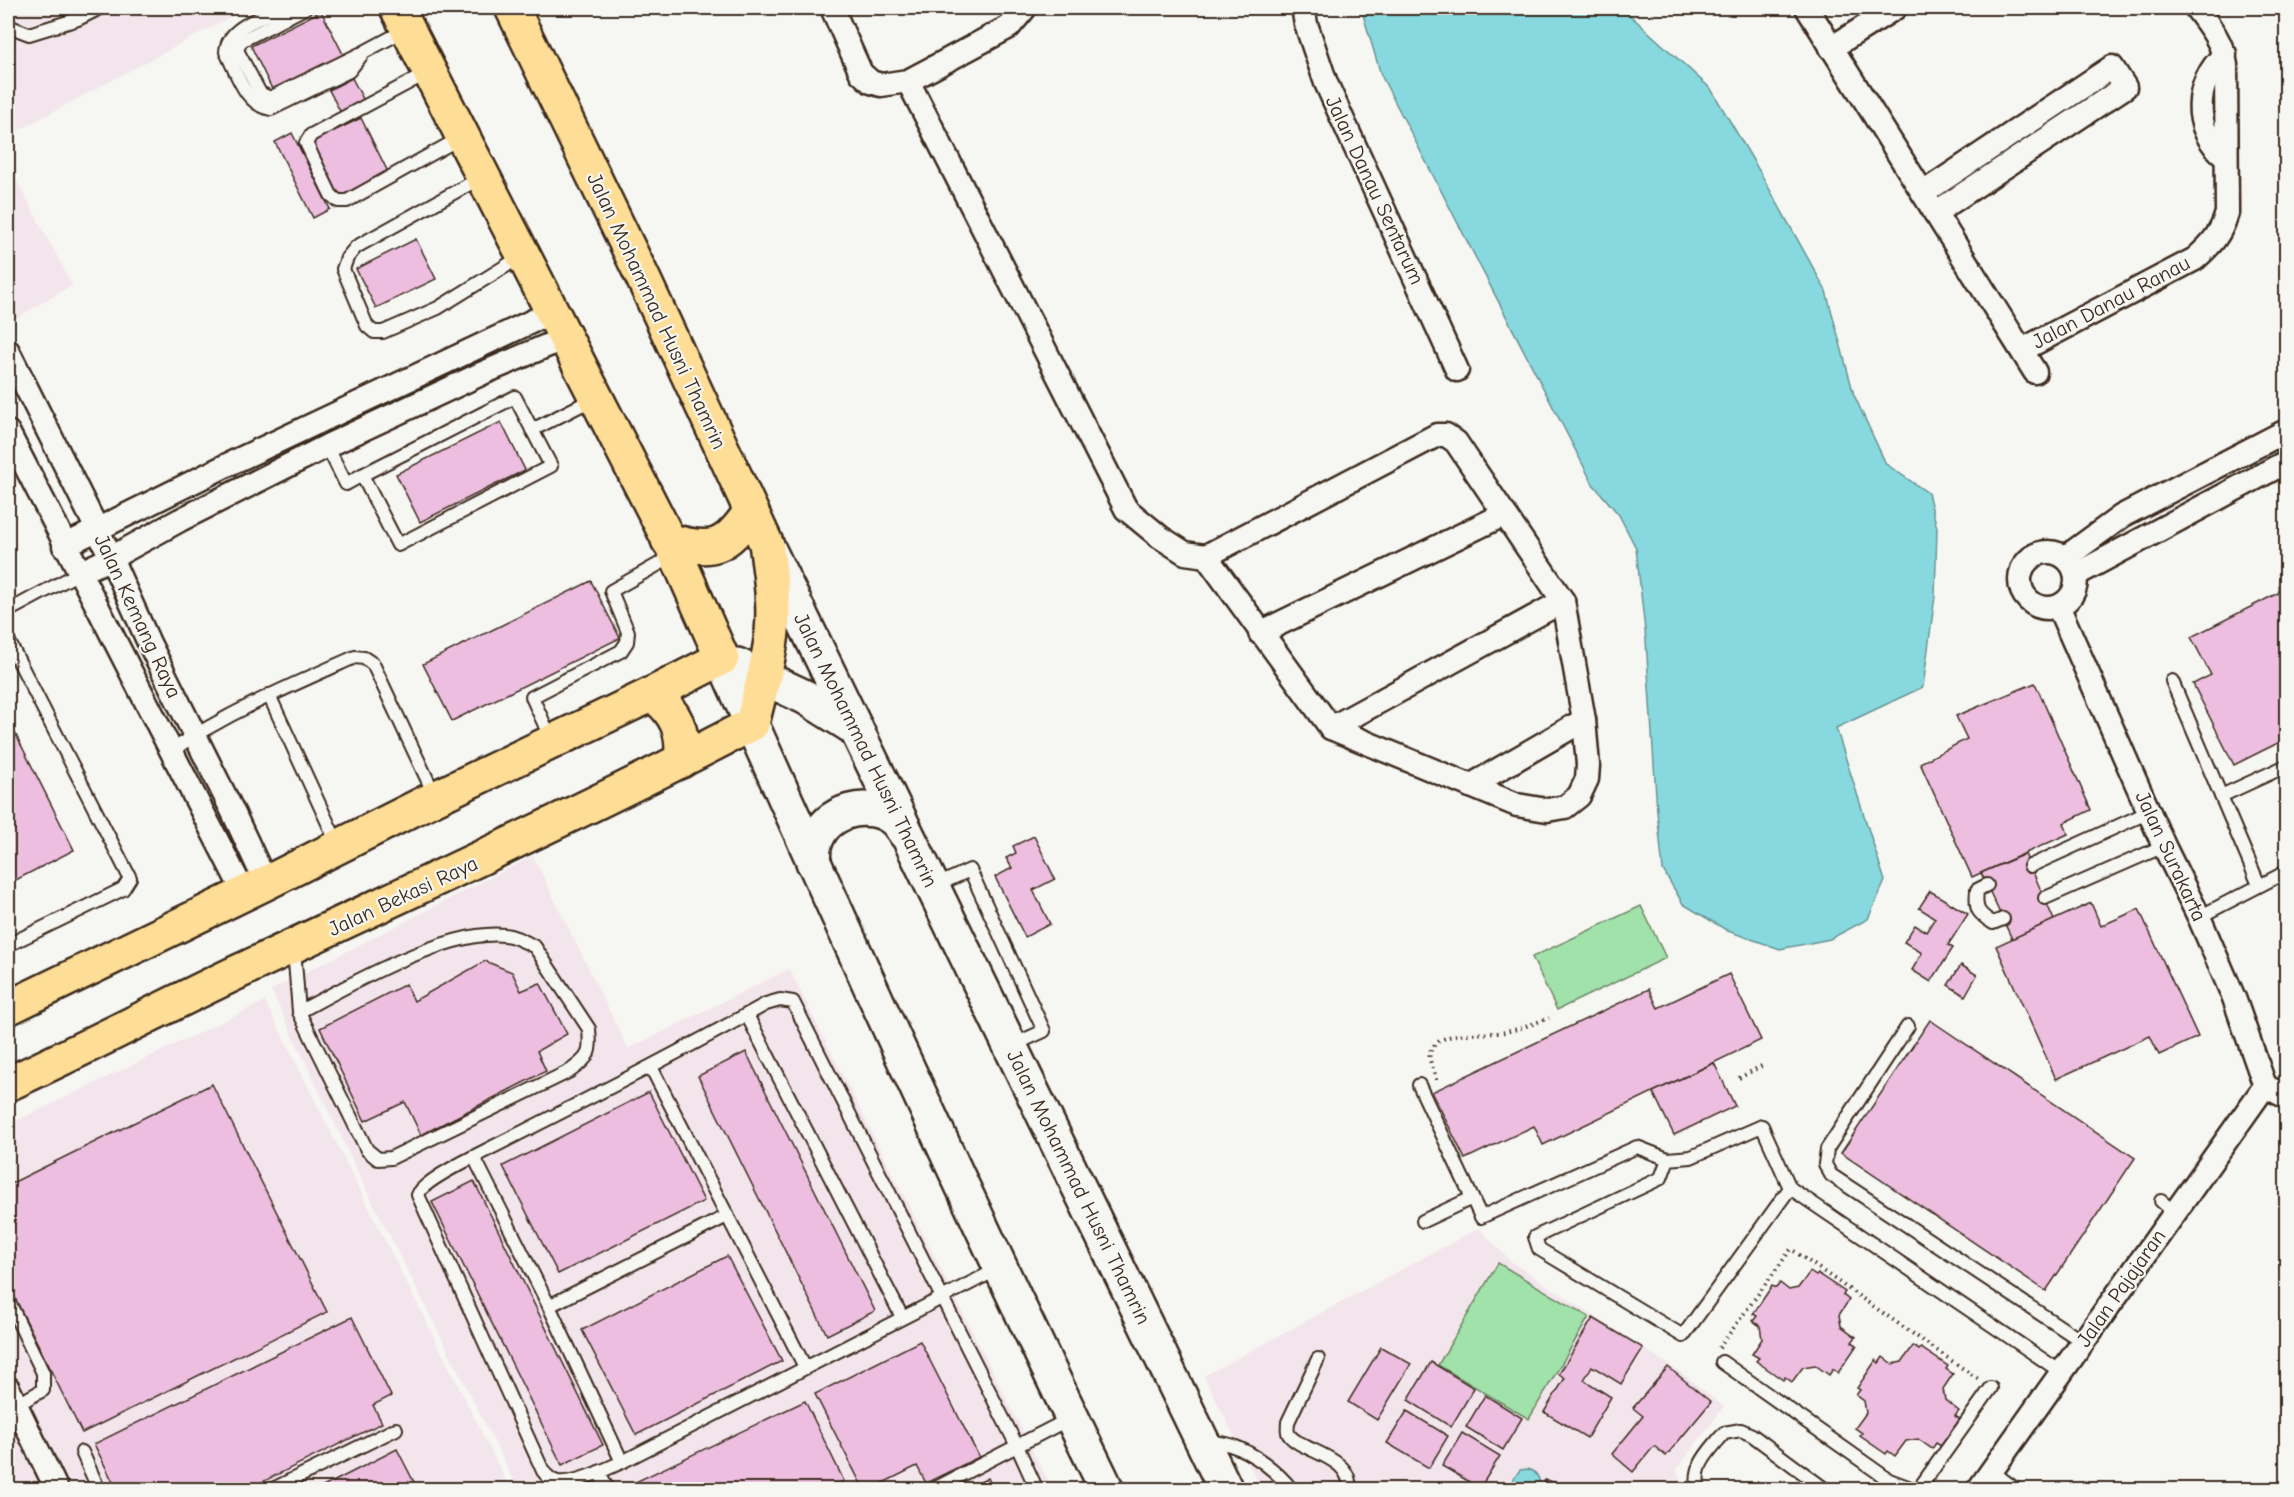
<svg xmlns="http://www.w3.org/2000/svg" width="2294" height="1497" viewBox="0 0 2294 1497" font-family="'Comic Neue',sans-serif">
	<rect width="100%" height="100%" fill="#f6f6f2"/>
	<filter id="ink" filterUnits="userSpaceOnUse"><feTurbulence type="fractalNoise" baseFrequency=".0167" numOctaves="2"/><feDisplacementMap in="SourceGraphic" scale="12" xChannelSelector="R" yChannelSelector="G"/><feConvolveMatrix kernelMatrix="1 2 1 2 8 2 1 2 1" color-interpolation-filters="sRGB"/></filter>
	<g filter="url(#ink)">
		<!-- built -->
		<g fill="#f3e5ec">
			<path d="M8,8H247L8,136Z"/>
			<path d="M8,164L72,285L8,323Z"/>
			<path d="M533,856L628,1049L789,969L1052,1489H518L362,1181L271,990Z"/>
			<path d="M265,1001L510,1489L8,1490V1125Z"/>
			<path d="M1479,1228L1510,1261L1686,1376L1724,1407L1676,1470L1686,1489H1261L1204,1376Z"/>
		</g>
		<!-- green -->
		<g fill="#a1e1aa" stroke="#6e8664" stroke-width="1.5">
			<path d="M1641,906L1666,958L1557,1010L1532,957Z"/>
			<path d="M1498,1263L1589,1317L1529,1419L1438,1365Z"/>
		</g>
		<!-- water -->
		<g fill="#87d9df" stroke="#699392" stroke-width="1.5">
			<path d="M1361,8H1622L1711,89L1760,172L1826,291L1854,395L1886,464L1928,493L1937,528L1935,596L1923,687L1836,728L1885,881L1868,919L1830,939L1780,949L1728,931L1683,904L1663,870L1657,811L1646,640L1636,548L1619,515L1593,484L1381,75Z"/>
			<path d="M1528,1469C1538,1472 1540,1479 1540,1489H1514V1478L1520,1470Z"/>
		</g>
		<!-- building -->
		<g fill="#edbedf" stroke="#3b2a1e" stroke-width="1.5">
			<path d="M321,11L344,56L273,91L251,46Z"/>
			<path d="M352,78L364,101L341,113L329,90Z"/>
			<path d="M361,118L388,172L339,197L311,142Z"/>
			<path d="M292,133L330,209L313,218L275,142Z"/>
			<path d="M416,239L436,279L376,308L356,269Z"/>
			<path d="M501,422L525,470L420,522L396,474Z"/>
			<path d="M591,581L620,638L452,721L423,664Z"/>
			<path d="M2286,589V739L2234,765L2193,684L2211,675L2191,637Z"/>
			<path d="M2035,683L2091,810L2064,823L2068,834L1972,877L1920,763L1967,739L1956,716Z"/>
			<path d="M8,719L74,850L8,884V833L14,830L8,817Z"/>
			<path d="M1034,836L1055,879L1033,890L1050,924L1025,937L995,877L1012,868L1006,858L1016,853L1013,846Z"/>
			<path d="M2025,854L2054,920L2012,939L1981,873Z"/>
			<path d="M1930,891L1968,914L1948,945L1953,948L1931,982L1912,970L1922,953L1904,942L1915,925L1926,932L1935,918L1919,908Z"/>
			<path d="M2091,903L2101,926L2139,909L2198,1037L2159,1055L2150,1036L2056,1079L1996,946Z"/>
			<path d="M485,961L512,972L521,991L540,983L567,1034L537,1051L546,1071L421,1135L405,1102L365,1121L320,1028L406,984L414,1001Z"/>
			<path d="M1961,965L1977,975L1965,996L1948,985Z"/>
			<path d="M1729,974L1761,1040L1543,1145L1534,1126L1465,1159L1432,1092L1649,989L1658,1008Z"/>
			<path d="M1930,1020L2135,1158L2046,1291L1841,1153Z"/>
			<path d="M746,1052L875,1311L827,1335L698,1076Z"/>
			<path d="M1714,1063L1735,1106L1674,1135L1653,1092Z"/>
			<path d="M212,1084L327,1312L82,1433L8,1284V1185Z"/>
			<path d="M649,1092L704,1201L558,1274L503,1166Z"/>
			<path d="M474,1181L603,1445L562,1465L432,1202Z"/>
			<path d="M727,1256L782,1361L636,1435L582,1330Z"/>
			<path d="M1810,1272L1816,1276L1818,1274L1845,1292L1843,1295L1849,1300L1839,1315L1841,1326L1856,1337L1852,1342L1857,1345L1838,1373L1833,1369L1829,1375L1815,1365L1803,1367L1792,1382L1785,1377L1783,1380L1756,1361L1759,1358L1752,1354L1762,1339L1760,1326L1753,1321L1757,1316L1753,1314L1772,1286L1776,1288L1780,1283L1789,1290L1798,1288Z"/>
			<path d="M352,1317L391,1396L373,1405L382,1423L246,1490H117L94,1444Z"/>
			<path d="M1593,1318L1643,1348L1621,1384L1592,1366L1584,1380L1611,1397L1587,1438L1544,1412L1565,1378L1559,1374Z"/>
			<path d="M920,1341L979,1457L926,1483L917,1466L869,1490H864L815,1394Z"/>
			<path d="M1913,1346L1919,1350L1921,1348L1948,1366L1946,1369L1953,1374L1943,1389L1945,1400L1959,1411L1955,1416L1960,1419L1941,1446L1936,1443L1932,1449L1918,1439L1906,1441L1895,1456L1888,1451L1886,1454L1860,1436L1862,1433L1855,1428L1866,1413L1864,1401L1856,1395L1860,1390L1857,1388L1876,1360L1879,1363L1883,1357L1892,1364L1902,1362Z"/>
			<path d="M1381,1347L1411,1364L1377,1420L1348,1402Z"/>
			<path d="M1431,1362L1474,1388L1451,1427L1408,1400Z"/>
			<path d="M1668,1367L1711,1402L1666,1456L1654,1446L1633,1472L1612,1454L1643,1416L1633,1408Z"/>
			<path d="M1485,1395L1522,1418L1503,1450L1466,1427Z"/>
			<path d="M805,1401L844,1481L827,1490H629L627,1486Z"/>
			<path d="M1407,1411L1448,1436L1429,1468L1387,1443Z"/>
			<path d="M1462,1433L1500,1456L1480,1488L1442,1466Z"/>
			<path d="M397,1449L418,1490H317Z"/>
			<path d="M988,1478L994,1490H965Z"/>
			<path d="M1545,1480L1563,1484L1561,1490H1542Z"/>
		</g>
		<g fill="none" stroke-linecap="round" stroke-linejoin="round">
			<!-- lane casing -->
			<g stroke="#3b2a1e" stroke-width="16">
				<g id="lane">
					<path d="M283,8C263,17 227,27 226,52C237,73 245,105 271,109L349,71L364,52L407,29"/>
					<path d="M305,8L241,41L237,50L260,93L270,98L360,54"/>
					<path d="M8,26L29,34L78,19L100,8"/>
					<path d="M427,73L311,135L306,143L331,195L338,201H347L462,137"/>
					<path d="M482,177L356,247L347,258L343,269L367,326L374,332H383L438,308L522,256"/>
					<path d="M515,397L551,466L398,545L362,475Z"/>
					<path d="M532,430L595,398"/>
					<path d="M327,446L346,484L362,475"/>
					<path d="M8,611L79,573"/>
					<path d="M8,640L130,878L123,889L8,945"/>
					<path d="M2172,681L2221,796L2286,766"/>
					<path d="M269,695L338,845"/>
					<path d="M552,741L532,697L621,651L627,642L628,632L611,591L675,555"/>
					<path d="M171,751C228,712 292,685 355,657L364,658L373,664L435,796"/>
					<path d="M2221,796L2259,885"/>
					<path d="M2030,866L2149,812"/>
					<path d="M1987,885L1977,890C1975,909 1977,913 1993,923L2003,919"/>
					<path d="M935,886L970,870L1044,1031L1011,1046"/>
					<path d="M2045,898L2164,846"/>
					<path d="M2199,917L2286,872"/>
					<path d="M294,949L299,1012L367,1150L378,1159L391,1158L570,1071C590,1057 591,1053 589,1029L535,947C526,942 515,936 505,935C450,928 348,985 299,1012"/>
					<path d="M747,1015L902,1317"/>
					<path d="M1908,1026L1827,1149L1825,1164L1831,1175L2083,1342"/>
					<path d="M651,1067L805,1367"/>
					<path d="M1419,1085L1481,1217L1637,1147L1668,1159L1691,1157L1762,1126L1790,1188L1683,1336L1539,1249L1535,1237L1661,1178L1668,1159"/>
					<path d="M474,1157L549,1306L622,1462"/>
					<path d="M1790,1188L2061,1372"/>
					<path d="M2161,1201L2175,1213"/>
					<path d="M1423,1221L1472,1198"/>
					<path d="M1000,1268L622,1462C606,1469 576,1484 558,1482C551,1481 547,1476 543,1471L418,1195C421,1183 465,1161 477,1155C574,1106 671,1057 766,1004L780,1000L793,1002L1017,1446L1037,1490"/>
					<path d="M8,1300L43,1373V1390L16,1405"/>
					<path d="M549,1306L727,1216"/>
					<path d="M1318,1359L1288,1422C1288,1427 1286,1432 1290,1436C1303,1452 1354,1457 1349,1490"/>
					<path d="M1722,1362L1889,1480L1916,1490"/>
					<path d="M1206,1441C1214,1442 1223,1443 1230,1445C1253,1452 1277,1471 1292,1490"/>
					<path d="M82,1452L99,1490"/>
					<path d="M1991,1471L2017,1490"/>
					<path d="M599,1472L608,1490"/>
					<path d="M271,1490L396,1429"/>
					<path d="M932,1490L1071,1418"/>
					<path d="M1699,1490C1692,1465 1710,1451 1724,1433L1741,1430L1752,1435L1826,1490"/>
					<path d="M1918,1490L1991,1388"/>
				</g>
			</g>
			<!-- street casing -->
			<g stroke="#3b2a1e" stroke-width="27">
				<g id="street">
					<path d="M832,8L861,73L871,82L881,85L908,81L944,62L1009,27L1025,8"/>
					<path d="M1303,8L1306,24L1326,83L1457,370"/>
					<path d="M1807,8L2035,372"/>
					<path d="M1831,48L1895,8"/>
					<path d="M2225,54C2194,83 2191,129 2225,156"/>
					<path d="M908,81L1126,509L1160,537L1185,553L1206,556L1437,435H1446L1456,442L1563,601L1584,720L1588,765L1587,779L1579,796L1565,807L1547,810L1517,805L1331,728L1206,556"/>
					<path d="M1923,193L2112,67L2125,87L1935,213"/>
					<path d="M2022,350L2195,259C2211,245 2221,234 2227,213L2226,65C2223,43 2209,25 2196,8"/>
					<path d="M8,351L107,549L149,643L233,812L266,883"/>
					<path d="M8,432L244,893"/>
					<path d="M64,546L227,465L552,312"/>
					<circle cx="2048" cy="580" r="28"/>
					<path d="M2066,557L2122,516L2286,431"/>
					<path d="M79,573L111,558L180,520L327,446L483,373L565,338"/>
					<path d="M2077,574L2286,462"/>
					<path d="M2059,608L2164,846L2199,917L2234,998L2265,1086L2286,1097"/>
					<path d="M1260,633L1505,514"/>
					<path d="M1331,728L1563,601"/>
					<path d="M1470,786L1584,720"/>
					<path d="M8,1388L57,1490"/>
					<path d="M1978,1490L2265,1086"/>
				</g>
			</g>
			<!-- secondary casing -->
			<g stroke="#3b2a1e" stroke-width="38">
				<g id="secondary">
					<path d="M769,550L1226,1490"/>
					<path d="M722,658C847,937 973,1215 1107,1490"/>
					<path d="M737,665L805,697L856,729"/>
					<path d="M813,862C814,856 813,849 815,844C824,810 871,798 896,821C899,824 902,829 905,833"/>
				</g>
			</g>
			<!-- primary casing -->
			<g stroke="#3b2a1e" stroke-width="38">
				<g id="primary">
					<path d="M668,540C713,553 725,549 751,511"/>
					<path d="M652,694C676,712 685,732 681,761"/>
					<path d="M8,1008L266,883L435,798L652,694L722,658L676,554L397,8"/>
					<path d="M8,1084C86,1048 162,1008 240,971C411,890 584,812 752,724C759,694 769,663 772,632C775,602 770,572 766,543L643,278L512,8"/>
				</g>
			</g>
			<!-- path -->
			<g stroke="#3b2a1e" stroke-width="4" stroke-dasharray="1.5 4.5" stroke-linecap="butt">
				<path d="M1739,1078L1765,1064"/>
				<path d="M1436,1080C1436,1071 1426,1060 1431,1050C1442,1028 1486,1036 1505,1032C1520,1029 1535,1023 1549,1018"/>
				<path d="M1719,1348L1791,1249L1978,1379"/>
			</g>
			<!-- lane -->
			<use href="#lane" stroke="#f6f6f2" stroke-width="12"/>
			<!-- street -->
			<use href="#street" stroke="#f6f6f2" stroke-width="22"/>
			<!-- secondary -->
			<use href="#secondary" stroke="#f6f6f2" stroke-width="33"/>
			<!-- primary -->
			<use href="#primary" stroke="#fedd96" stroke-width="33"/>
		</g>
	</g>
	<g text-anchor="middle" stroke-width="4.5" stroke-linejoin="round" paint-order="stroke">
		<!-- street labels -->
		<g font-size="21" fill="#3b2a1e" stroke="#f6f6f2">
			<text transform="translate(1375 190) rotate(65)" y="7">Jalan Danau Sentarum</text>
			<text transform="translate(2111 302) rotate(-28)" y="7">Jalan Danau Ranau</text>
			<text transform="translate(657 311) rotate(65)" y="7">Jalan Mohammad Husni Thamrin</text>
			<text transform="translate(138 616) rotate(65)" y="7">Jalan Kemang Raya</text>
			<text transform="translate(866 750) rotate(64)" y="7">Jalan Mohammad Husni Thamrin</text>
			<text transform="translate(2171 856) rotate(65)" y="7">Jalan Surakarta</text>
			<text transform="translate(403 896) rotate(-25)" y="7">Jalan Bekasi Raya</text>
			<text transform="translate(1079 1187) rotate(64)" y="7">Jalan Mohammad Husni Thamrin</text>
			<text transform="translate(2121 1288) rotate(-55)" y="7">Jalan Pajajaran</text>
		</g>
	</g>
	<!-- margin -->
	<rect width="2294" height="1497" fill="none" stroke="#f6f6f2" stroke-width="30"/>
	<rect x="15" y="15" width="2264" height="1467" fill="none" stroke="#3b2a1e" stroke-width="2" filter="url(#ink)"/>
</svg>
